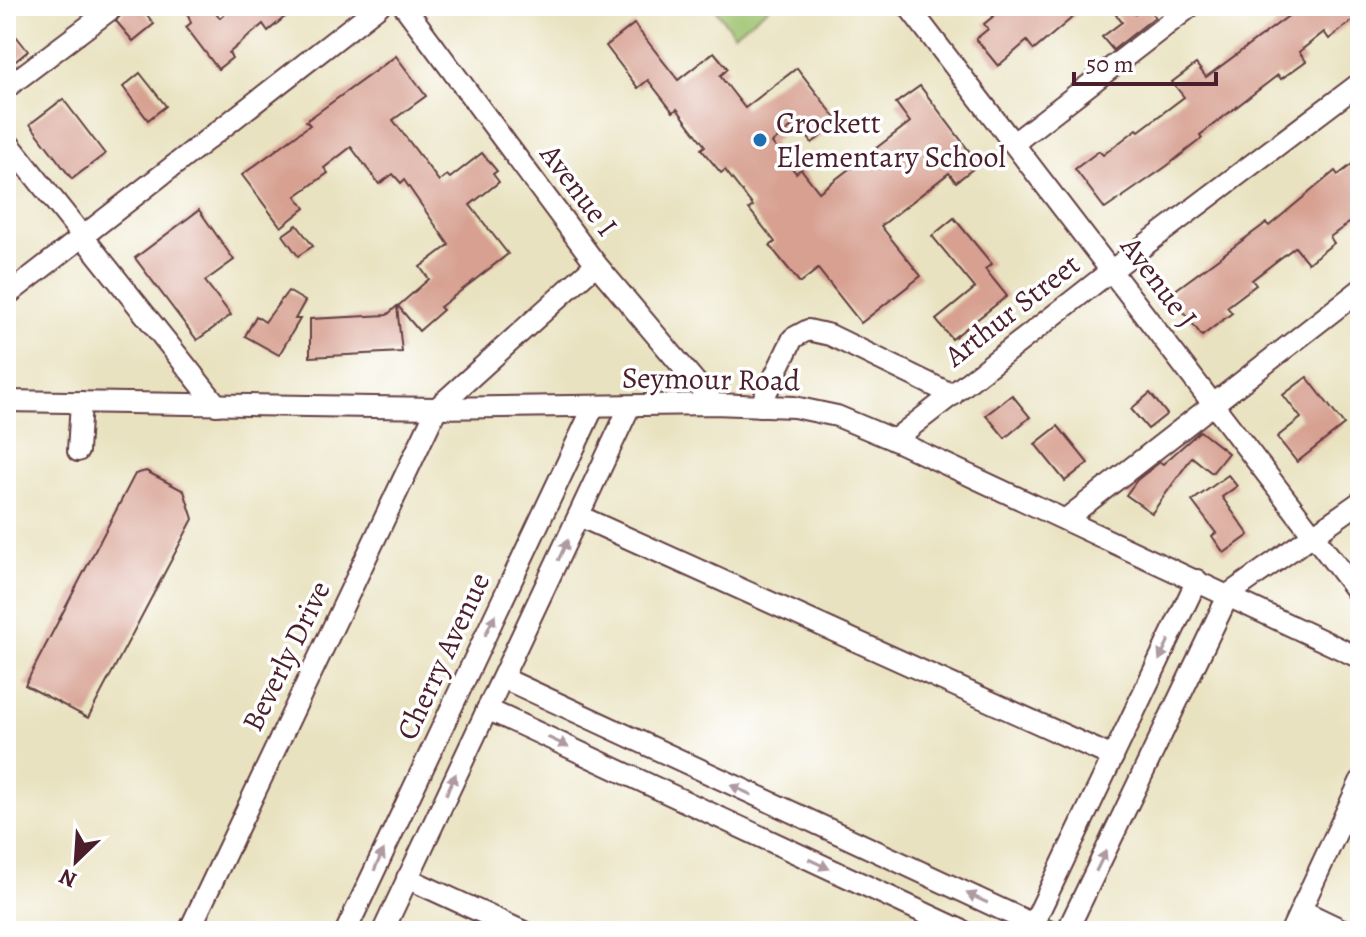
<svg xmlns="http://www.w3.org/2000/svg" width="1366" height="937" viewBox="0 0 1366 937" font-family="Alegreya,serif">
	<rect width="100%" height="100%" fill="#fff"/>
	<filter id="ink" filterUnits="userSpaceOnUse"><feTurbulence type="fractalNoise" baseFrequency=".0125" numOctaves="2"/><feDisplacementMap in="SourceGraphic" scale="16" xChannelSelector="R" yChannelSelector="G"/><feConvolveMatrix kernelMatrix="1 2 1 2 8 2 1 2 1" color-interpolation-filters="sRGB"/></filter>
	<filter id="wash" filterUnits="userSpaceOnUse"><feTurbulence type="fractalNoise" baseFrequency=".006" numOctaves="4" result="noise"/><feDisplacementMap in="SourceGraphic" scale="32" xChannelSelector="R" yChannelSelector="G"/><feGaussianBlur stdDeviation="1.8" result="paint"/><feColorMatrix in="noise" values="0 0 0 0 0 0 0 0 0 0 0 0 0 0 0 0 0 1.4 0 .05"/><feComposite in="paint" operator="in"/></filter>
	<g filter="url(#wash)">
		<rect width="100%" height="100%" fill="#e9e2c0"/>
		<!-- green -->
		<path fill="#9cc16c" stroke="#73704c" stroke-width="2" d="M713,6H769L770,7L734,34Z"/>
		<g id="blocks">
			<!-- building -->
			<g fill="#d7a091">
				<path d="M128,6H140L154,24L133,41L116,21Z"/>
				<path d="M185,6H211L220,18L234,6H298L268,31L263,24L229,53L232,58L218,69L186,27L191,23Z"/>
				<path d="M1006,6H1086L1034,50L1027,41L998,66L976,39L988,29L984,24Z"/>
				<path d="M1109,6H1129L1135,14L1146,6L1155,17L1113,50L1102,37L1122,22Z"/>
				<path d="M1285,6H1360V15L1329,39L1324,32L1299,52L1306,61L1281,79L1278,75L1200,135L1202,138L1167,166L1105,209L1075,169L1099,151L1103,155L1137,129L1139,131L1184,97L1172,82L1196,64L1206,77L1291,14Z"/>
				<path d="M634,24L678,80L714,52L728,69L720,76L745,108L797,68L839,122L812,143L797,123L772,143L796,173L801,169L819,192L910,122L896,103L920,86L979,164L956,182L949,173L881,226L921,276L861,323L818,269L800,283L770,246L775,242L749,209L753,206L725,170L721,173L701,149L705,146L677,109L673,112L648,80L638,88L606,46Z"/>
				<path d="M16,36L28,51L6,69V45Z"/>
				<path d="M396,56L426,96L393,120L439,181L447,175L450,178L482,153L497,171L493,174L499,182L470,205L508,254L440,307L443,310L419,331L398,306L429,279L420,267L449,245L404,180L401,183L393,174L379,184L351,147L324,168L328,173L296,196L305,208L281,227L242,175L310,125L306,121Z"/>
				<path d="M140,73L166,106L148,120L123,87Z"/>
				<path d="M63,99L105,154L72,179L30,124Z"/>
				<path d="M1360,158V215L1330,237L1334,243L1308,263L1295,247L1252,280L1256,285L1227,307L1232,313L1202,336L1170,294L1266,223L1269,226L1335,171L1338,175Z"/>
				<path d="M199,210L234,260L205,281L231,315L197,340L135,258Z"/>
				<path d="M954,218L992,264L985,269L1007,296L952,339L936,320L975,288L932,236Z"/>
				<path d="M297,225L313,246L298,256L283,235Z"/>
				<path d="M288,291L305,301L295,319H300L279,355L245,336L256,316L265,322Z"/>
				<path d="M397,306L402,352L310,357V319L387,315Z"/>
				<path d="M1307,377L1344,425L1297,462L1277,437L1301,418L1283,395Z"/>
				<path d="M1150,393L1167,414L1148,429L1131,409Z"/>
				<path d="M1012,395L1030,417L1005,438L986,415Z"/>
				<path d="M1058,426L1088,463L1065,481L1035,444Z"/>
				<path d="M1200,431L1228,453L1212,473L1192,457L1152,513L1126,495L1137,480L1160,462L1163,464Z"/>
				<path d="M146,471L184,491L193,519L88,718L25,685L135,474Z"/>
				<path d="M1228,475L1237,486L1222,497L1249,535L1224,553L1212,536L1216,533L1192,501Z"/>
			</g>
		</g>
	</g>
	<g filter="url(#ink)">
		<use href="#blocks" fill-opacity="0" stroke="#623c41" stroke-width="2"/>
		<g fill="none" stroke-linecap="round" stroke-linejoin="round">
			<!-- minor casing -->
			<g stroke="#623c41" stroke-width="24">
				<g id="minor">
					<path d="M404,6L596,264L714,404"/>
					<path d="M908,6L1360,596"/>
					<path d="M6,88L115,6"/>
					<path d="M6,140L217,405"/>
					<path d="M1014,143L1191,6"/>
					<path d="M6,296L379,6"/>
					<path d="M6,401L437,408L714,404L794,407L837,416L894,440L1360,658"/>
					<path d="M760,406L793,338L808,330L830,335L953,395"/>
					<path d="M894,440L1112,270L1360,83"/>
					<path d="M78,451L81,402"/>
					<path d="M579,516L1113,757"/>
					<path d="M1066,519L1360,290"/>
					<path d="M1229,594L1360,502"/>
					<path d="M503,678L1048,931"/>
					<path d="M487,709L963,931"/>
					<path d="M407,878L522,931"/>
					<path d="M1301,910L1345,931"/>
					<path d="M189,931L437,408L596,264"/>
					<path d="M346,931L594,406"/>
					<path d="M383,931L630,406"/>
					<path d="M1030,931L1197,580"/>
					<path d="M1067,931L1229,594"/>
					<path d="M1291,931L1360,782"/>
				</g>
			</g>
			<!-- minor -->
			<use href="#minor" stroke="#fff" stroke-width="20"/>
		</g>
		<!-- one-way arrows -->
		<defs><path id="oneway-solid" d="M-6-.8H1V-3.2L6.5 0L1 3.2V.8H-6Z" transform="scale(2)"/></defs>
		<g fill="#ae9aa0">
			<use href="#oneway-solid" transform="translate(563 550) rotate(-65)"/>
			<use href="#oneway-solid" transform="translate(490 625) rotate(-65)"/>
			<use href="#oneway-solid" transform="translate(1164 650) rotate(115)"/>
			<use href="#oneway-solid" transform="translate(558 742) rotate(25)"/>
			<use href="#oneway-solid" transform="translate(451 784) rotate(-65)"/>
			<use href="#oneway-solid" transform="translate(741 790) rotate(-155)"/>
			<use href="#oneway-solid" transform="translate(379 860) rotate(-65)"/>
			<use href="#oneway-solid" transform="translate(1101 861) rotate(-64)"/>
			<use href="#oneway-solid" transform="translate(819 864) rotate(25)"/>
			<use href="#oneway-solid" transform="translate(977 898) rotate(-155)"/>
		</g>
	</g>
	<!-- markers -->
	<circle fill="#1f6fb2" stroke="#fff" stroke-width="3" cx="760" cy="140" r="8"/>
	<g text-anchor="middle" stroke-width="7" stroke-linejoin="round" paint-order="stroke">
		<!-- poi labels -->
		<g font-size="30" fill="#4a1f2b" stroke="#fff" text-anchor="start">
			<text x="776" y="133">Crockett<tspan x="776" dy="34">Elementary School</tspan></text>
		</g>
		<!-- street labels -->
		<g font-size="30" fill="#4a1f2b" stroke="#fff">
			<text transform="translate(579 190) rotate(53)" y="10">Avenue I</text>
			<text transform="translate(1159 282) rotate(53)" y="10">Avenue J</text>
			<text transform="translate(1012 310) rotate(-38)" y="10">Arthur Street</text>
			<text transform="translate(711 379) rotate(1)" y="10">Seymour Road</text>
			<text transform="translate(286 656) rotate(-64)" y="10">Beverly Drive</text>
			<text transform="translate(443 656) rotate(-65)" y="10">Cherry Avenue</text>
		</g>
	</g>
	<!-- margin -->
	<rect width="1366" height="937" fill="none" stroke="#fff" stroke-width="32"/>
	<!-- north arrow -->
	<g transform="translate(76 861) rotate(205)" stroke="#ffffff" stroke-width="6" paint-order="stroke">
	<path d="M0-6L14 30L0 20L-14 30Z" fill="#4a1f2b"/>
	<text y="-12" font-size="22" font-weight="bold" text-anchor="middle" fill="#4a1f2b">N</text>
	</g>
	<!-- scale -->
	<path d="M1074 72v12h142v-12" fill="none" stroke="#4a1f2b" stroke-width="4"/>
	<text x="1086" y="72" font-size="24" fill="#4a1f2b" stroke="#ffffff" stroke-width="6" paint-order="stroke">50 m</text>
</svg>
